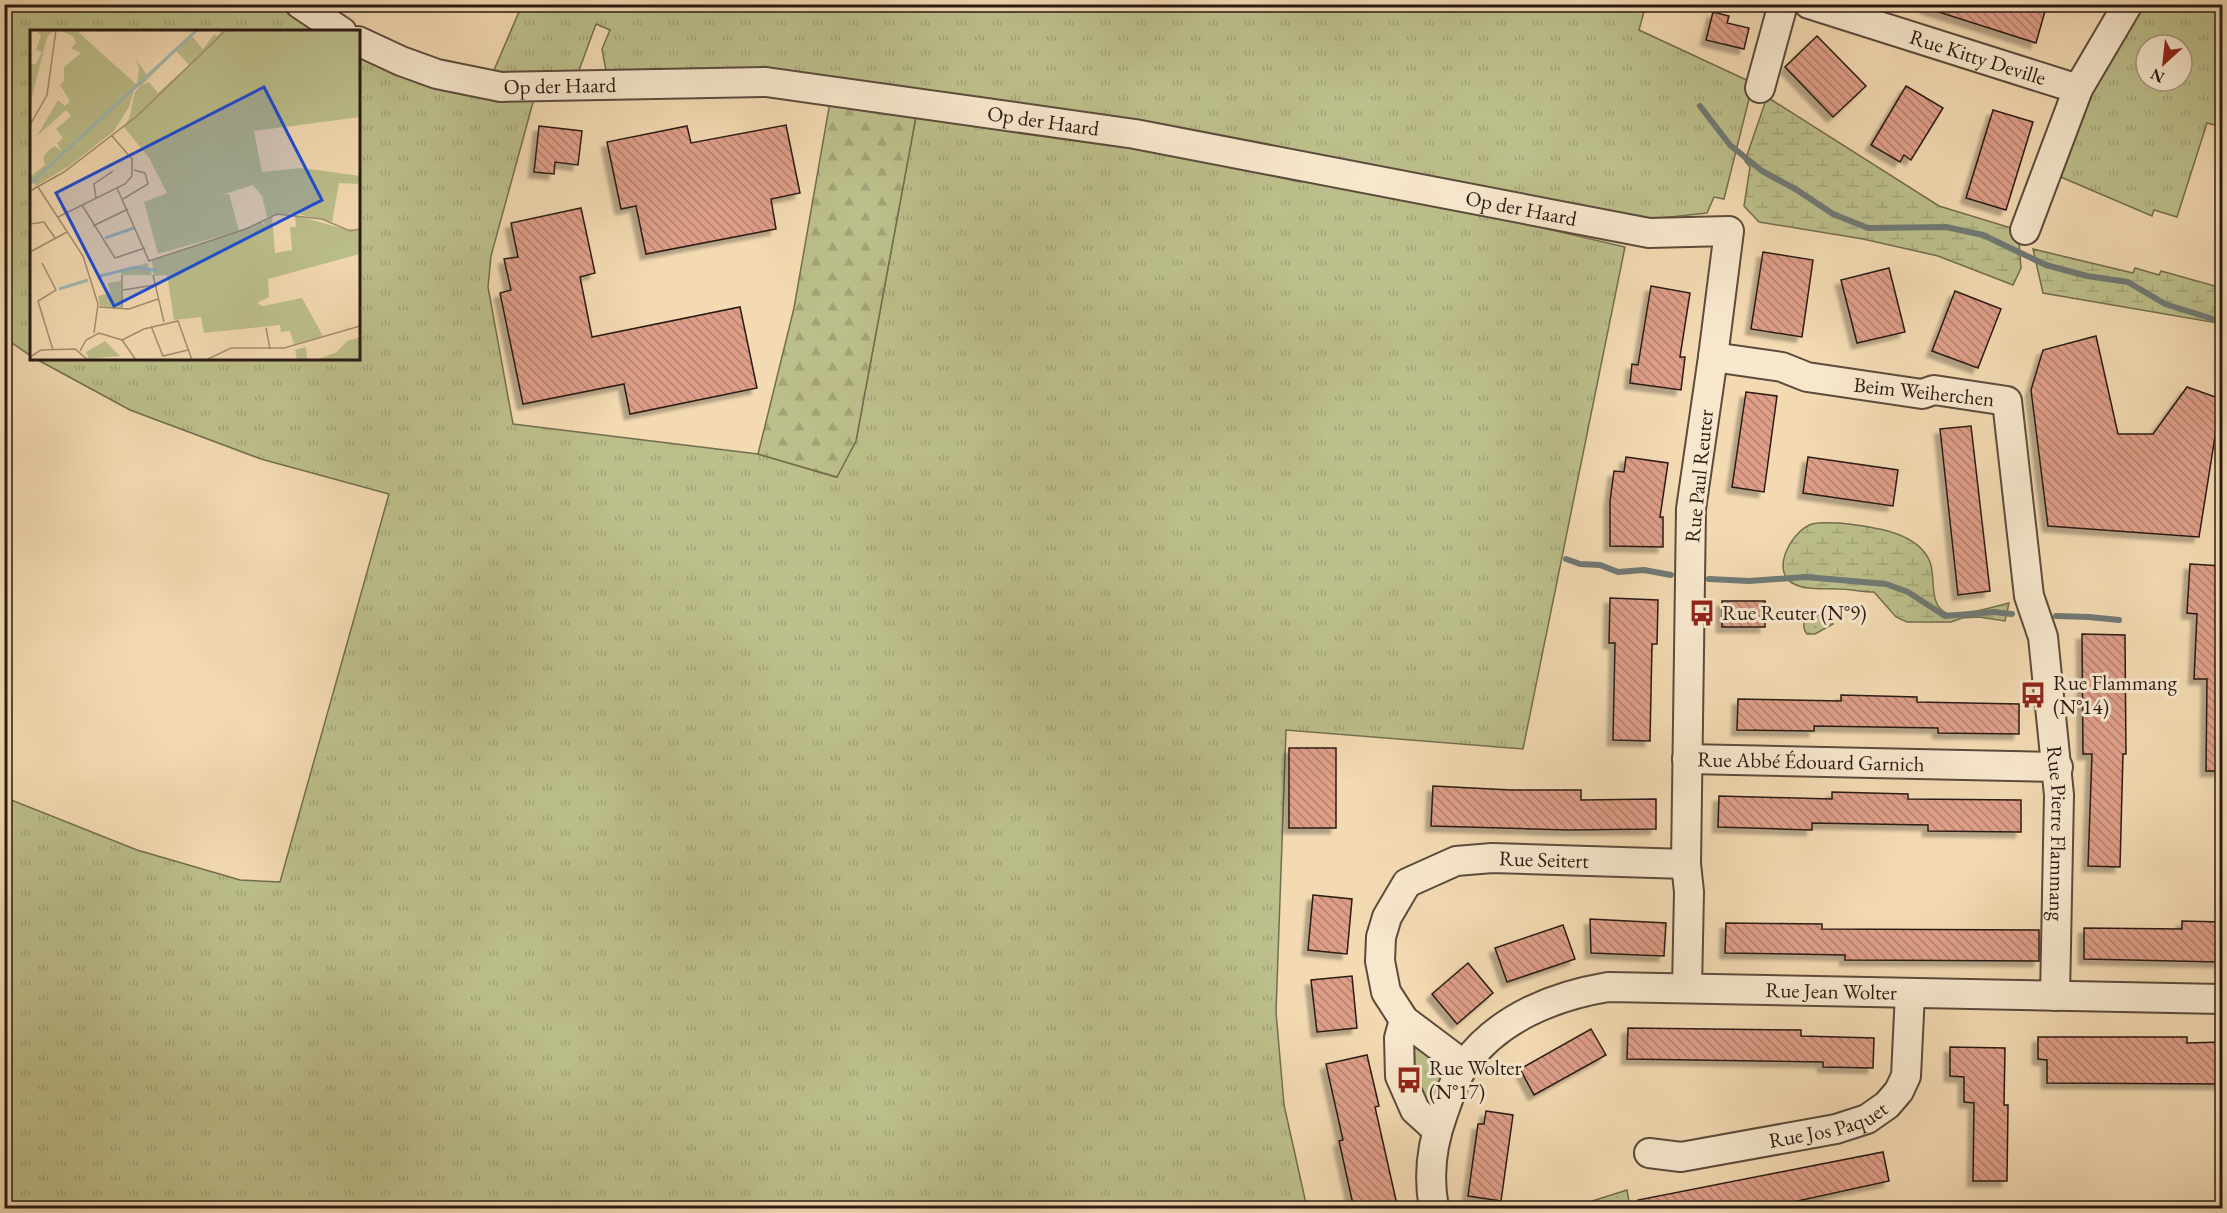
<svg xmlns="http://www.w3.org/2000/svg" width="2227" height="1213" viewBox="0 0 2227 1213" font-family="'EB Garamond',serif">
	<defs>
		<pattern id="grass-tufts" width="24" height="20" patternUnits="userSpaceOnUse" patternTransform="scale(1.5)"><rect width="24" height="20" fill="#bcbf8b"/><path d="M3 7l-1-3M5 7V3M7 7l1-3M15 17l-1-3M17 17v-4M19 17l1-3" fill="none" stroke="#a2a477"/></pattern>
		<pattern id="forest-firs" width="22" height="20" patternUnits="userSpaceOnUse" patternTransform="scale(1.5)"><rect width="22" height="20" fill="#bcbf8b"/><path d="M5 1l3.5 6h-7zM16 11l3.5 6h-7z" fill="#a2a477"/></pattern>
		<pattern id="wetland-marsh" width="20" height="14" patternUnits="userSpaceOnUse" patternTransform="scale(1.5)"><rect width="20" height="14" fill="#bcbf8b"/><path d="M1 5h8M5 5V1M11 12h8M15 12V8" fill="none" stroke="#a2a477"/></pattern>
		<pattern id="park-dots" width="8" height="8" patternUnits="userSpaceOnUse" patternTransform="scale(1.5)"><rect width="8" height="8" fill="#bcbf8b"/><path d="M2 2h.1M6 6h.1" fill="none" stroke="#a2a477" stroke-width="1.8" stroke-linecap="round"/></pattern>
		<pattern id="building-back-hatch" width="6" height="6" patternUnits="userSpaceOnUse" patternTransform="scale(1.5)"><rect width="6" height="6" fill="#de9e88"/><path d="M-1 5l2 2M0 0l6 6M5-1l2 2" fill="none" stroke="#b4806e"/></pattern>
		<filter id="shadow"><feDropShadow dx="-5.5" dy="5.5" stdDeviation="1.5" flood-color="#0004"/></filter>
	</defs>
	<rect width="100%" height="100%" fill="#f3dab2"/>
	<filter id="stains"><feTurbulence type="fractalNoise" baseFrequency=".00333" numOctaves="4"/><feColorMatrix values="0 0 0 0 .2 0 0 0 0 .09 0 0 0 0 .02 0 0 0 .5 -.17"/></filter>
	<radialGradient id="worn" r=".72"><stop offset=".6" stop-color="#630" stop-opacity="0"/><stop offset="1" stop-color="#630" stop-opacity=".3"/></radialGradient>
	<!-- grass -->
	<g fill="url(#grass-tufts)" stroke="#736d4f" stroke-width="1.5" fill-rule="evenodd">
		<path d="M1646,4L1639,30L1753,83L1724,199L1714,197L1707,213L1642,220L1153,130L1068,110L756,69L606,71L602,49L610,30L596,24L578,73L491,77L522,5Z"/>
		<path d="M4,5H288L331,31L32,32L31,356L5,338Z"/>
		<path d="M2141,5H2222V127L2207,123L2177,217L2154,210L2152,216L2056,175L2093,88ZM2146,45H2182V81H2146Z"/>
		<path d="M359,47L535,95L491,256L488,287L513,424L758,454L836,477L856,441L917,111L1103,138L1300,182L1311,177L1444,205L1625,247L1523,749L1286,730L1276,1012L1284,1105L1307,1208H5L4,797L137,850L240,880L280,882L389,494L261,459L130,410L36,359L358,358Z"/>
		<path d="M1417,1048L1438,1063L1441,1077L1429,1105L1413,1085L1412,1049Z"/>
	</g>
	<!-- forest -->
	<path fill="url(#forest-firs)" stroke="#736d4f" stroke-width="1.5" d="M831,96L917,111L856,441L837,477L758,454L794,308Z"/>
	<!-- wetland -->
	<g fill="url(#wetland-marsh)" stroke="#736d4f" stroke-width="1.5">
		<path d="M1767,97L1939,206L2018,230L2021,268L2013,285L1938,256L1863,239L1759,222L1744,206L1750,167L1745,161Z"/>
		<path d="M2033,249L2133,273L2135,268L2159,275L2161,271L2222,288V299L2217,323L2043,293Z"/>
		<path d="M1840,523C1869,527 1917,530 1930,562C1936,577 1928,604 1946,613C1958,618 1996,606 2009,603L2005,621L1979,617L1962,618L1951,622H1907L1896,617L1874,592C1862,592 1850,589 1838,589C1823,588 1806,591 1792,583C1770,569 1793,530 1812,524C1820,522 1832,523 1840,523Z"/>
	</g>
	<!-- park -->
	<g fill="url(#park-dots)" stroke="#736d4f" stroke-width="1.5">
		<path d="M1810,613L1828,617L1833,624L1815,634H1807C1802,628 1804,623 1805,616Z"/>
		<path d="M1627,1190L1630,1208H1570Z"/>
	</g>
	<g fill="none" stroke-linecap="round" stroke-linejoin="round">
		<!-- stream -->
		<g stroke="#707975" stroke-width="6">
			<path d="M1700,106L1730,145L1762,171L1797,190L1833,214L1868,228L1946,227L1983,235L2046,265L2087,276L2128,282L2165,304L2213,319"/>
			<path d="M1566,559L1580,564L1600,565L1618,572L1644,570L1671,575"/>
			<path d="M1709,579L1749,581L1806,577L1886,584L1908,592L1945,616L1994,612L2012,614"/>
			<path d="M2056,616L2089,617L2119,620"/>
		</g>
	</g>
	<!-- building -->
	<g fill="url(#building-back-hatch)" stroke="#2a1b13" stroke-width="1.5" filter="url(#shadow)">
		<path d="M1926,4H2047L2036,43L1926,8Z"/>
		<path d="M1713,12L1729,16L1727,23L1749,28L1744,49L1706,40Z"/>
		<path d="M1817,36L1866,86L1833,117L1785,67Z"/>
		<path d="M1906,86L1943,108L1911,160L1904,155L1900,162L1871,145Z"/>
		<path d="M1993,110L2033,122L2006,210L1966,198Z"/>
		<path d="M786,125L800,193L771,199L776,229L646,254L636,206L621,209L607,142L687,126L691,143Z"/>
		<path d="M539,126L582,131L578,165L555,162L554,174L534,172Z"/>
		<path d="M581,208L595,273L580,277L592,337L740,307L757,388L630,414L624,384L523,404L500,293L511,290L504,259L518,257L511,223Z"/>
		<path d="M1763,252L1813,260L1802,337L1751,329Z"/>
		<path d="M1889,268L1905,332L1857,343L1841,280Z"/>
		<path d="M1651,286L1690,293L1680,357H1685L1681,390L1630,383L1632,364L1638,365Z"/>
		<path d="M1955,291L2001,309L1978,368L1932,351Z"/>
		<path d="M2096,336L2118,434H2153L2187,387L2221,399L2199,537L2048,526L2031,390L2043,350Z"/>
		<path d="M1746,392L1777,396L1764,492L1732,487Z"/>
		<path d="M1971,426L1990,591L1958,595L1940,429Z"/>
		<path d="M1626,457L1668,463L1660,517H1663V547L1610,546V501L1614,471L1624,472Z"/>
		<path d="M1808,457L1898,470L1893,506L1803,493Z"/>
		<path d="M2190,564L2223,566V771H2206L2207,679H2194L2197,614L2187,613Z"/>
		<path d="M1610,598L1658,600L1657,644H1652L1650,741L1613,740L1615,643H1609Z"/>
		<rect x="1722" y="601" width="43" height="26"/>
		<path d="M2082,634L2125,635L2126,754H2123L2120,867L2088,866L2092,754H2083Z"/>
		<path d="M1841,695L1917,697V702L2019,704V734L1938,733V728L1814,726V731L1737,730L1738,699L1841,701Z"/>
		<rect x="1289" y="748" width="47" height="80"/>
		<path d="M1433,786L1511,790H1581V800L1656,799V829L1569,830L1431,826Z"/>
		<path d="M1832,792L1908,794V799L2021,800V832L1928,831V825L1812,823V830L1718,827L1719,796L1832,799Z"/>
		<path d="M1313,895L1352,899L1347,954L1308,950Z"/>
		<path d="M1590,919L1666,923L1664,956L1591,953Z"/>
		<path d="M2182,921L2222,922L2220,962L2084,959V928L2182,929Z"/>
		<path d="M1726,923L1822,924V929L2039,930V961L1845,960V955L1725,953Z"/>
		<path d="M1563,925L1575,959L1507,982L1495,948Z"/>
		<path d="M1468,963L1493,993L1457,1024L1432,994Z"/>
		<path d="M1352,976L1357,1028L1317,1032L1311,980Z"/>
		<path d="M1628,1028L1801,1030V1036L1874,1038L1873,1068L1823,1067V1062L1627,1059Z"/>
		<path d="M1591,1029L1606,1055L1534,1095L1520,1069Z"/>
		<path d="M2038,1037H2187V1043L2223,1042V1084L2047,1083V1060L2038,1059Z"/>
		<path d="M1950,1047L2005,1048L2004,1105H2008L2007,1181H1973L1974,1103L1964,1102V1077L1950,1076Z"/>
		<path d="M1367,1055L1379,1106L1375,1107L1398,1209H1354L1339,1141L1343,1140L1326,1064Z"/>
		<path d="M1486,1111L1513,1115L1501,1201L1468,1196L1478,1124H1484Z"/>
		<path d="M1883,1152L1889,1181L1761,1209H1639L1638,1200Z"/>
	</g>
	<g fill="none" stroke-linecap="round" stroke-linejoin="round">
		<!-- minor casing -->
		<g stroke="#5c4b3b" stroke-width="32">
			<g id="minor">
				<path d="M300,4L342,32"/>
				<path id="s1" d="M1809,4L2078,89"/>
				<path id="s2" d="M358,41L401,61L437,74L501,87L766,82L1135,134L1649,233L1729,231L1713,357L1691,509L1686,864L1689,892L1687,988"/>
				<path d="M1760,88L1783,4"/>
				<path d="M2025,230L2078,89L2128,4"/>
				<path id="s3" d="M1713,357L1782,367L1807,377L1922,394L1934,390L2007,401L2029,596L2043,637L2059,795L2055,996"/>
				<path id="s4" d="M1687,759L2058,767"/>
				<path d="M1404,1020L1399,1038L1400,1076L1415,1110L1437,1130"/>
				<path id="s5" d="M1464,1065L1404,1020L1386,992L1380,961L1381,937L1387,917L1407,883L1456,861L1492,858L1686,864"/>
				<path id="s6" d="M1649,1153L1681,1157L1836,1129L1867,1119L1887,1105L1899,1091L1906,1076L1910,993"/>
				<path id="s7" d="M1434,1208C1428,1177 1432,1144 1443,1114C1449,1097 1455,1077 1466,1063C1499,1018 1554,996 1608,987L2222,999"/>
			</g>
		</g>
		<!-- minor -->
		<use href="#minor" stroke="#f7e7cd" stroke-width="28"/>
	</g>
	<!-- icons -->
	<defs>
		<g id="bus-bare" transform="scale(2.07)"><path d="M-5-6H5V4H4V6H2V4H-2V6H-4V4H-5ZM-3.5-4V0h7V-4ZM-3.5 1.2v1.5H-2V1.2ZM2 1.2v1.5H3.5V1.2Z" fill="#8f2418" stroke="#f7e7cd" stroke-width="2.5" paint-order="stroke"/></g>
	</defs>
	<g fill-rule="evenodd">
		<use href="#bus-bare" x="1702" y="613"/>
		<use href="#bus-bare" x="2033" y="695"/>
		<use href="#bus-bare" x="1409" y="1080"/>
	</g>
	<g text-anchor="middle" stroke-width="6" stroke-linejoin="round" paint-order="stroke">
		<!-- street labels -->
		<g font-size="21" fill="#2a1b13" stroke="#f7e7cd">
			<text dy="7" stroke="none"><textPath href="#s1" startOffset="177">Rue Kitty Deville</textPath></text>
			<text dy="7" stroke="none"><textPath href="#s2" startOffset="210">Op der Haard</textPath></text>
			<text dy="7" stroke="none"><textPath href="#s2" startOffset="696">Op der Haard</textPath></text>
			<text dy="7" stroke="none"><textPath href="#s2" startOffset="1182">Op der Haard</textPath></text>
			<text transform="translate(1924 392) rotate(6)" y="7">Beim Weiherchen</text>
			<text transform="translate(1699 476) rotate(-84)" y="7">Rue Paul Reuter</text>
			<text dy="7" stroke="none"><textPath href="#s4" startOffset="124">Rue Abbé Édouard Garnich</textPath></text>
			<text dy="7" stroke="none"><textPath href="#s3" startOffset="736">Rue Pierre Flammang</textPath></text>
			<text dy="7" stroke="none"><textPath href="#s5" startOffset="366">Rue Seitert</textPath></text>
			<text dy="7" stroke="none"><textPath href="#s7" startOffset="540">Rue Jean Wolter</textPath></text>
			<text dy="7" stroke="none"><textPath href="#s6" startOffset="183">Rue Jos Paquet</textPath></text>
		</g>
		<!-- poi labels -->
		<g font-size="21" fill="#2a1b13" stroke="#f7e7cd" text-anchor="start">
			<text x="1722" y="620">Rue Reuter (N°9)</text>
			<text x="2053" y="690">Rue Flammang<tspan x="2053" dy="24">(N°14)</tspan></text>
			<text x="1429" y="1075">Rue Wolter<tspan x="1429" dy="24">(N°17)</tspan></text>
		</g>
	</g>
	<!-- overview -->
	<g transform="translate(30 30)">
		<rect width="330" height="330" fill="#f3dab2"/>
		<path d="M29,0H46L107,55L109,38L105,28L117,45L161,5L173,19L184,4L187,6L193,0H330V87L224,101L232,142L272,138L330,146V154L309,153L302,192L263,183L237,187L232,166L223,155L191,165L201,203L128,224L114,172L137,163L119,128L94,97L99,89L105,62L111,55L104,60L99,77L84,101L39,136L6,156L3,151L0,154V147L15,135L13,127L19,120L24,116L32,121L27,113L33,108L26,99L41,86L36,80L7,106L28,70L35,76L40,71L30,55L34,51V37L51,23L41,18L46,13L43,6ZM146,21L159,35L128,63L119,52L112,55ZM265,185L314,199H330V224L238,249L239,267L227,273L233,276L272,268L293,306L264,314L260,301L251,302L250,295L174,303L171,287L144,290L137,245L124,246L122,231L232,192L235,196L234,191L242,186L245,223L262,220L260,197H266ZM91,251V278L70,276L68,266L80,263L78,253ZM330,307V330H267L265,320L276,317L277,328L285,330L307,322L317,311ZM75,311L90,326L59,329L56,322Z" fill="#bcbf8b" fill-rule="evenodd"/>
		<path d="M23,0L17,7L0,75V34H6L12,22L6,20L11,6L8,2ZM199,164L209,201L201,203L191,169V165Z" fill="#bcbf8b"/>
		<path d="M117,233L122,245H92L90,241Z" fill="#bcbf8b"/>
		<path fill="none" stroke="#9fb8b6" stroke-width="3" d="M0,154L167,0M75,208L104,198M70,246L106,237L128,241M29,259L58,250"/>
		<path fill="none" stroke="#a38e72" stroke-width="1.5" d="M0,95L17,65L26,0M8,157L53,226L68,274L64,303M87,158L119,231L216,199L247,184L292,189L320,201L330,199M0,161L34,142L107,86L196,0M66,168L64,154L83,141M93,169L118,154L115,143L104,140M52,175L85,228L115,218M28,187L95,154L102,146V129L82,106M0,194L14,192L25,208M63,196L98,179M0,222L37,202M12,233L26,260L8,271L23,320M92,245V279M123,245L134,292M93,260L125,255M69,277L99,279L128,269M121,296L133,326L158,320M236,298L240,319M92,310L114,299L148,291L162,330M50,321L56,310L69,303L92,310L106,330M0,327L11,320L45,319L58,330M176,330L201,318H254L330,296"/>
		<path fill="#1d4ed8" fill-opacity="0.15" stroke="#1d4ed8" stroke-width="3" d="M234,57L292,170L84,276L26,163Z"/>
		<rect width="330" height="330" fill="none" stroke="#2a1b13" stroke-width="3"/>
	</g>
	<!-- margin -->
	<rect width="2227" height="1213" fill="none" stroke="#f3dab2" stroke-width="24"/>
	<rect x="6" y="6" width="2215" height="1201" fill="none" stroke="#2a1b13" stroke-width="3"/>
	<rect x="12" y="12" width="2203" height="1189" fill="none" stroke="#2a1b13" stroke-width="1.5"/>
	<!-- north arrow -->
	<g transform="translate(2164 63) rotate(207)"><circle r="28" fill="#f7e7cd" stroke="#a59583" stroke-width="1.5"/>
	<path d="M0-4.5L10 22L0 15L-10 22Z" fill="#8f2418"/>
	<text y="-9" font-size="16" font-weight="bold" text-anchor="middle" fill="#2a1b13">N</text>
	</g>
	<rect width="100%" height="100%" filter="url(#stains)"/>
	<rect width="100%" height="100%" fill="url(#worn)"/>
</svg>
